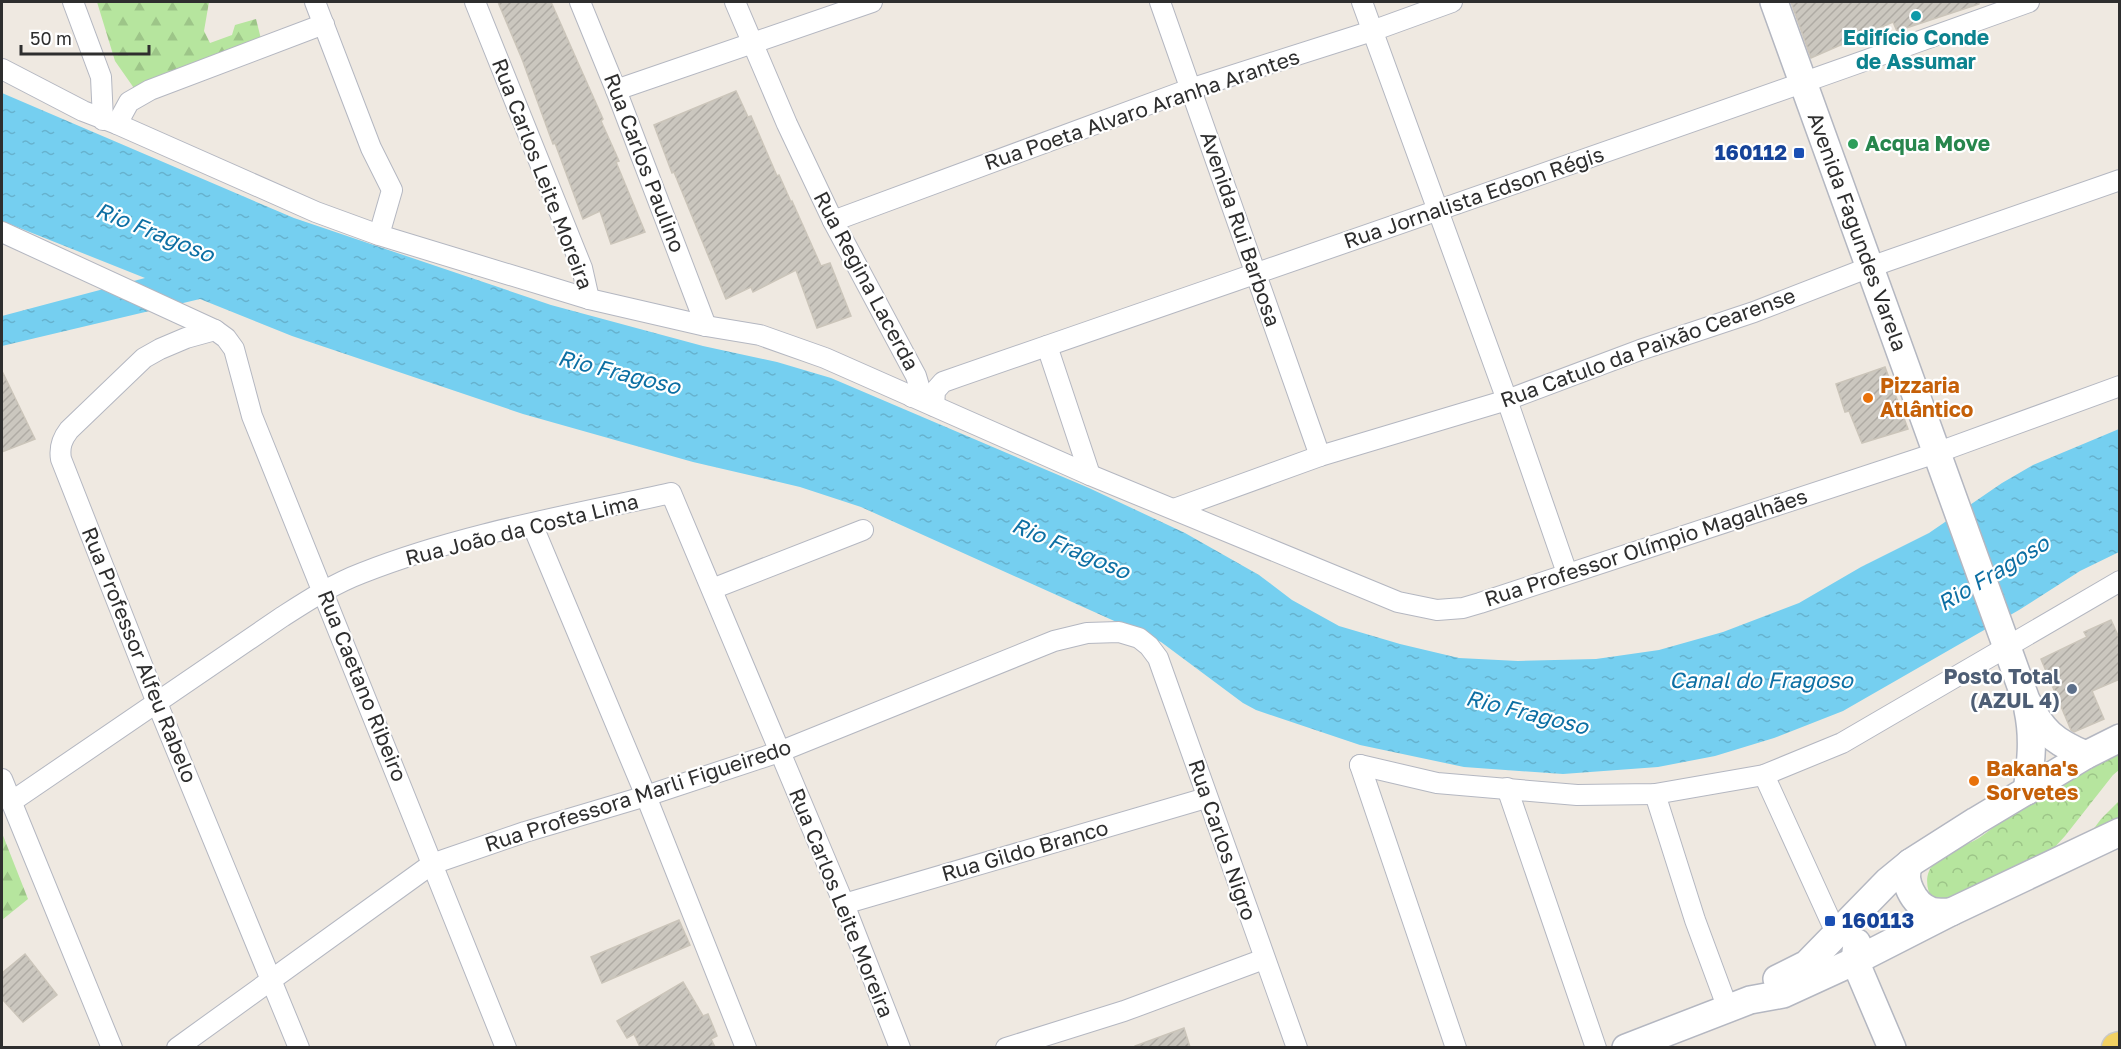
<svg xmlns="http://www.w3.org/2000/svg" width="2121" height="1049" viewBox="0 0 2121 1049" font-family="'Golos Text',sans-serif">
	<defs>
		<pattern id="forest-firs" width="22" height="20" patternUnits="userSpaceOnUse" patternTransform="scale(1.5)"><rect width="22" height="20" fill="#b6e59e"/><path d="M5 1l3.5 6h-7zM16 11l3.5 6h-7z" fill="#9dc588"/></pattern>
		<pattern id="park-crowns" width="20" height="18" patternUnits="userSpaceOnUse" patternTransform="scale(1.5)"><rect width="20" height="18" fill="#b6e59e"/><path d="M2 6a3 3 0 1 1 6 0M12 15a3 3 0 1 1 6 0" fill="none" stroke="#9dc588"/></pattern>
		<pattern id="water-ripples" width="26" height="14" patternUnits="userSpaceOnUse" patternTransform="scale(1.5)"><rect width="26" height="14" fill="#75cff0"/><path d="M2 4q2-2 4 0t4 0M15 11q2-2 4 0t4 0" fill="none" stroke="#66b2ce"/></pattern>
		<pattern id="building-hatch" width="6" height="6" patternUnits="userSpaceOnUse" patternTransform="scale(1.5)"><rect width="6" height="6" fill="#cbc7bf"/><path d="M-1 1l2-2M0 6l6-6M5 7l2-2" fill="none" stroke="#afaba4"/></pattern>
	</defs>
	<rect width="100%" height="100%" fill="#efe9e1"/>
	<!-- forest -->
	<g fill="url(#forest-firs)">
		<path d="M97,2H209L204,31L210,43L232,35L235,25L256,19L263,47L136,91L115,61Z"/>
		<path d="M2,833L28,899L2,920Z"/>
	</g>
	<!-- park -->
	<g fill="url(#park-crowns)">
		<path d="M2119,752V770L2113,775L2065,836L2040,863L1972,899L1932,900C1926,887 1924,874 1935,862C1947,851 1965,846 1979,838C1998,825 2015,808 2034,797C2061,780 2091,766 2119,752Z"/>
		<path d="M2119,801V828L2080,847L2101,819Z"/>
	</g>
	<!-- water -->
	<path fill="url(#water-ripples)" d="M2,93L294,218L551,305L703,346L777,362L831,378L1089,488L1185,533L1259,575L1292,600L1339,626L1400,644L1459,658L1518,661L1596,659L1659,650L1723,632L1799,603L1861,567L1929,533L2002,483L2033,465L2119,429V552L2080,571L2019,610L1843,711L1774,738L1715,756L1658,767L1563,774L1464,767L1360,745L1256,710L1243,703L1161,642L861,507L800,487L693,462L523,414L292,336L200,299L2,346V316L145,278L2,221Z"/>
	<!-- building -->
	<g fill="url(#building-hatch)" stroke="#cbc5ba" stroke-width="1.5">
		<path d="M498,2H551L603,119L601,121L619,161L616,162L645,232L611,244L600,211L583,219L555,143L553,144L522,59Z"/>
		<path d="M1791,2H1979V4L1897,31L1893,22L1811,58Z"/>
		<path d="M736,91L748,117L751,116L777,176L779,175L791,202L792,201L821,266L830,263L851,316L817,328L796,270L753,292L751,287L726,299L674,172L672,173L654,125Z"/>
		<path d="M1885,367L1908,429L1862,443L1849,411L1845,412L1836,384Z"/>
		<path d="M2,371L35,439L2,452Z"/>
		<path d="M2111,620L2120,640V679L2092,691L2104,719L2074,732L2071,730L2041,659L2087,637L2084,632Z"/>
		<path d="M679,920L690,945L602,983L591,957Z"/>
		<path d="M25,954L57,995L23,1022L2,999V973Z"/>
		<path d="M683,982L703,1016L708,1014L717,1036L711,1039L715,1047H640L634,1034L627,1038L617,1021Z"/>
		<path d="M1184,1028L1190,1047H1135V1046Z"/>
	</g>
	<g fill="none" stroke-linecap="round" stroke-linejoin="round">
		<!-- street casing -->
		<g stroke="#b4b7c1" stroke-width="22">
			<g id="street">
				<path d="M73,2L101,77L103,120"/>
				<path d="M315,2L371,148L392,190L379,235"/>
				<path d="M475,2L582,268L589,299"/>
				<path d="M580,2L616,90L706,326"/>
				<path d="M735,2L787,124L833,221L916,376L919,386L912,397"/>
				<path d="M1160,2L1320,456"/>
				<path d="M1362,2L1507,400L1567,573"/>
				<path d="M2,69L83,111L117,124L129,102L150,90L324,24"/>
				<path d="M616,90L872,2"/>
				<path d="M117,124L316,212L379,235L589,299L706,326L760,335L825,358L1090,475L1398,602L1437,610L1463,608L1480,603L1936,453L2120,386"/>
				<path d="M833,221L1190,89L1372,31L1452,2"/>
				<path d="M2,232L215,330L226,338L234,349L252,416L506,1048"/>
				<path d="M215,330L186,338L160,349L144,358L69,430C62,439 59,447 61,459L157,703L299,1048"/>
				<path d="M1047,346L1090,475"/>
				<path d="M934,406L935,391L943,382C1305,256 1669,132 2029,2"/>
				<path d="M1174,509L1320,456L1507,400L1640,350L1754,312L1870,267L2120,180"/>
				<path d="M532,524L646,796L746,1048"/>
				<path d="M712,589L863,530"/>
				<path d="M1360,765L1437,783L1577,795L1655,794L1764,775L1842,743L2120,581"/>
				<path d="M1360,765L1456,1048"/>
				<path d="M1764,775L1837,935"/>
				<path d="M2,779L112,1048"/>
				<path d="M1507,788L1596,1048"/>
				<path d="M1655,794L1695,920L1728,1009"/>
				<path d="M11,802L282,617C307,601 333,584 362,573C461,534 567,516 671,493L844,904L900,1048"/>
				<path d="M844,904L1206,798"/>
				<path d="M177,1048L432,864L525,832L646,796L779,752L1054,641L1087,633L1119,632L1139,638L1149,646L1158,658L1297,1048"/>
				<path d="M1006,1048L1124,1011L1264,959"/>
			</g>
		</g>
		<!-- secondary casing -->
		<g stroke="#b4b7c1" stroke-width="30">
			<g id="secondary">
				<path d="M1774,2L2026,700C2042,731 2054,742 2086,755"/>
				<path d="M2027,791C2031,763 2034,738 2028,710"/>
				<path d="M1910,863C1900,879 1914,905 1931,911C1937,913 1944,912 1951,912"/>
				<path d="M1857,943L1855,961L1892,1048"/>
				<path d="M1777,979L1807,964L1888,881L1910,863L1976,821L2086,755L2120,738"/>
				<path d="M1626,1048L1750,1000L1783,994L1855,961L1951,912L2120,832"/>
			</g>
		</g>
		<!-- primary casing -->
		<g stroke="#c9c9c9" stroke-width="33">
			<path id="primary" d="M2117,1048L2120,1047"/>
		</g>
		<!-- street -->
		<use href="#street" stroke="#fff" stroke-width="20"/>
		<!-- secondary -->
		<use href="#secondary" stroke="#fff" stroke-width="27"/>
		<!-- primary -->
		<use href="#primary" stroke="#f2d163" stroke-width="30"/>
	</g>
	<!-- markers -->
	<circle fill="#0f9aa8" stroke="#fff" stroke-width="2" cx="1916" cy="16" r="6"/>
	<circle fill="#2e9e5b" stroke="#fff" stroke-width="2" cx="1853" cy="144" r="6"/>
	<g fill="#1a4fb4" stroke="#fff" stroke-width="2">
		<rect x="1793" y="147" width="12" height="12" rx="3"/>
		<rect x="1824" y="915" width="12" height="12" rx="3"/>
	</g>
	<g fill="#e8710a" stroke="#fff" stroke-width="2">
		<circle cx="1868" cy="398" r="6"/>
		<circle cx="1974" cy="781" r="6"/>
	</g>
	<circle fill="#5c6f8a" stroke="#fff" stroke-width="2" cx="2072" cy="689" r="6"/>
	<g text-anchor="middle" stroke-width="4.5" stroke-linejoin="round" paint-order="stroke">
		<!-- culture labels -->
		<g font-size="21" font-weight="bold" fill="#0d838f" stroke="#fff">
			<text x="1916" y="45">Edifício Conde<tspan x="1916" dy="24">de Assumar</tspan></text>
		</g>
		<!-- street labels -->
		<g font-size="21" fill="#2e2e2e" stroke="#fff">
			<text transform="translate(1142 110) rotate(-19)" y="7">Rua Poeta Alvaro Aranha Arantes</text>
			<text transform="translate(644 163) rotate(69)" y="7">Rua Carlos Paulino</text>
			<text transform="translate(542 174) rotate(69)" y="7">Rua Carlos Leite Moreira</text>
			<text transform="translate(1474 198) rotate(-19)" y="7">Rua Jornalista Edson Régis</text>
			<text transform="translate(1240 229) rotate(71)" y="7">Avenida Rui Barbosa</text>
			<text transform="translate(1857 232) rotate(70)" y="7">Avenida Fagundes Varela</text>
			<text transform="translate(866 281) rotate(62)" y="7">Rua Regina Lacerda</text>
			<text transform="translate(1648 348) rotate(-20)" y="7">Rua Catulo da Paixão Cearense</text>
			<text transform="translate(522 530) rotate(-14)" y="7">Rua João da Costa Lima</text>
			<text transform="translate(1646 548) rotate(-18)" y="7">Rua Professor Olímpio Magalhães</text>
			<text transform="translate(139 655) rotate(68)" y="7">Rua Professor Alfeu Rabelo</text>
			<text transform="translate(362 686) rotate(68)" y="7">Rua Caetano Ribeiro</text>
			<text transform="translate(638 796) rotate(-18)" y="7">Rua Professora Marli Figueiredo</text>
			<text transform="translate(1222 840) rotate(71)" y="7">Rua Carlos Nigro</text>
			<text transform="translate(1025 851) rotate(-16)" y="7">Rua Gildo Branco</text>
			<text transform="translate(841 903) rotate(68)" y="7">Rua Carlos Leite Moreira</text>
		</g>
		<!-- leisure labels -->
		<g font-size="21" font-weight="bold" fill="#27864d" stroke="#fff" text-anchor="start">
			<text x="1865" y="151">Acqua Move</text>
		</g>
		<!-- transit labels -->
		<g font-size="21" font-weight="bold" fill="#164399" stroke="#fff" text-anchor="end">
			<text x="1787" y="160">160112</text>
			<text x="1842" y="928" text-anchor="start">160113</text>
		</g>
		<!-- food labels -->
		<g font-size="21" font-weight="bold" fill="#c56008" stroke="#fff" text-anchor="start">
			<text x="1880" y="393">Pizzaria<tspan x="1880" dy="24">Atlântico</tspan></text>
			<text x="1986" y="776">Bakana's<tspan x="1986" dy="24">Sorvetes</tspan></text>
		</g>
		<!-- service labels -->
		<g font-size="21" font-weight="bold" fill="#4e5e75" stroke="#fff" text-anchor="end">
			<text x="2060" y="684">Posto Total<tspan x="2060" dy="24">(AZUL 4)</tspan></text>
		</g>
		<!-- water labels -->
		<g font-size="22" font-style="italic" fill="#0d6fa3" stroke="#fff">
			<text transform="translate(155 232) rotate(22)" y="8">Rio Fragoso</text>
			<text transform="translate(619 372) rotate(14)" y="8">Rio Fragoso</text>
			<text transform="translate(1071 548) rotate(23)" y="8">Rio Fragoso</text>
			<text transform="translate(1993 573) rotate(-31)" y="8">Rio Fragoso</text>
			<text x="1761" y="688">Canal do Fragoso</text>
			<text transform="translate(1527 712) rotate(14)" y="8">Rio Fragoso</text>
		</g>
	</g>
	<!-- border -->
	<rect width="2121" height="1049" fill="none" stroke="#2e2e2e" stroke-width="6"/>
	<!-- scale -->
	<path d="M21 45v9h128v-9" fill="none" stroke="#2e2e2e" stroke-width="3"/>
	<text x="30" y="45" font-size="18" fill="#2e2e2e" stroke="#ffffff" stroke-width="4.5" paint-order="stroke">50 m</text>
</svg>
